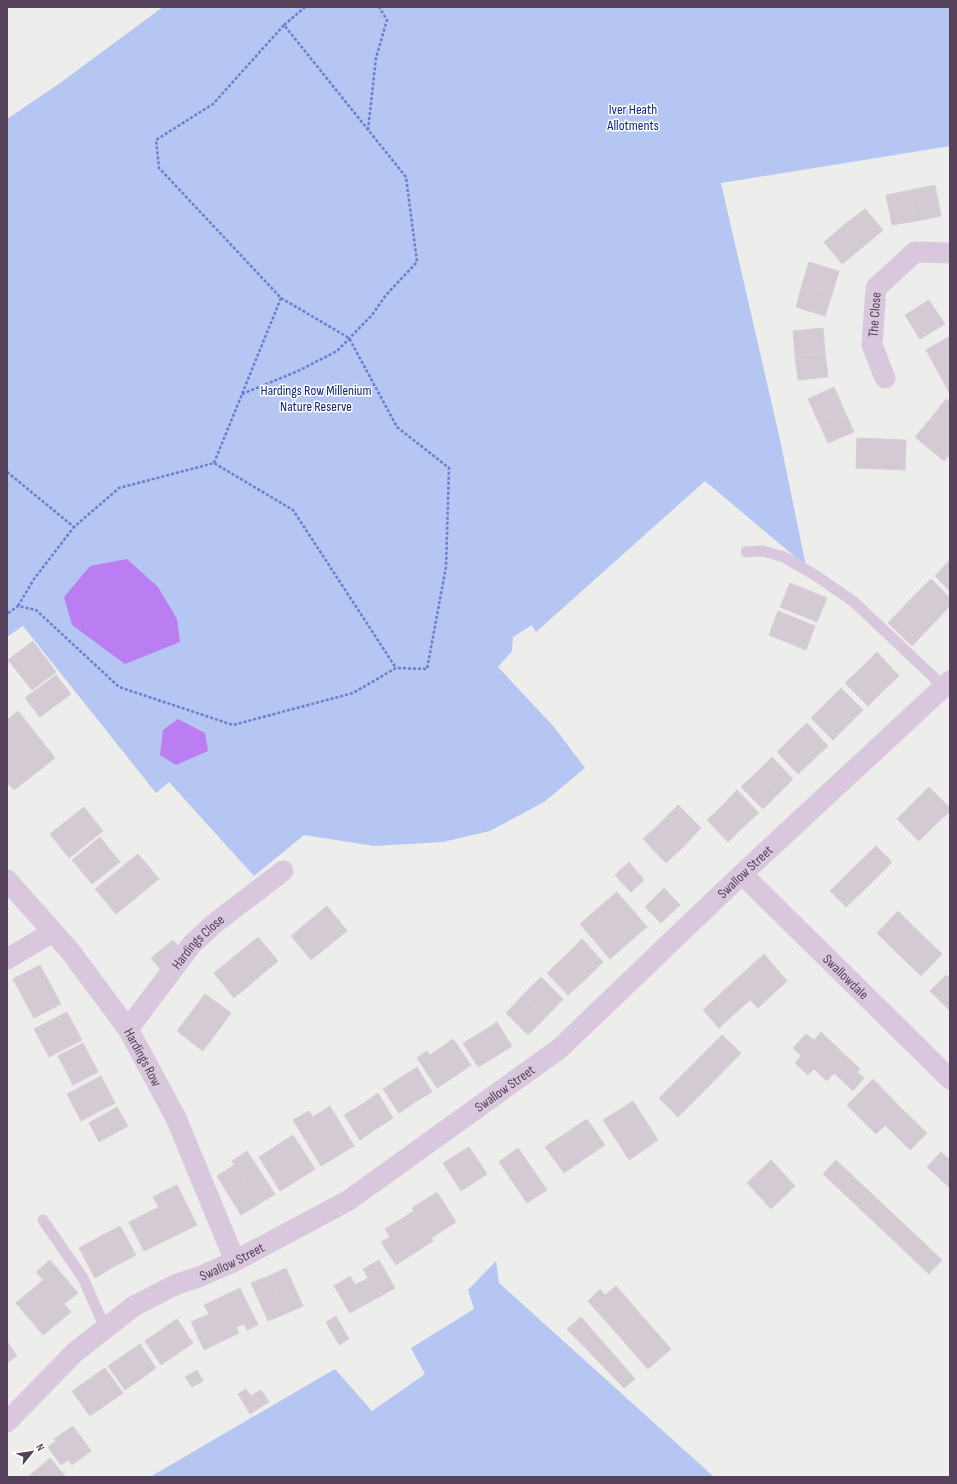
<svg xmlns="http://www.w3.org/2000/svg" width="957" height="1484" viewBox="0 0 957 1484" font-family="'Sofia Sans Condensed',sans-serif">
	<rect width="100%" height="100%" fill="#edeeeb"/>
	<!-- green -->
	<g fill="#b4c6f1">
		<path d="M163,7H950V146L721,183L780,440L806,566L705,481L536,632L532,625L513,637L512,651L498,667L554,727L585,768L544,802L490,831L443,842L374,846L304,835L254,876L169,782L156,793L23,626L7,637V119L60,83Z"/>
		<path d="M496,1261L499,1283L714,1477H150L335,1369L372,1411L425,1374L411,1348L474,1309L468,1290Z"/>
	</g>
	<!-- water -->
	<g fill="#ba7df2">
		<path d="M127,559L158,587L177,619L180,642L125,664L72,625L64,597L90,566Z"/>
		<path d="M178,719L205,733L208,751L176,765L160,755L163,730Z"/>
	</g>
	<!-- building -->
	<g fill="#d3cad3" stroke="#d8ced7">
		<path d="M935,185L941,216L916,221L911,190Z"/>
		<path d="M911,190L916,221L892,225L886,195Z"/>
		<path d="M865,209L883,230L863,247L844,225Z"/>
		<path d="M844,225L863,247L842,264L824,242Z"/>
		<path d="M809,262L839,271L832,294L802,285Z"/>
		<path d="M802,285L832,294L825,316L796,307Z"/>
		<path d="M929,300L945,324L920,339L905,315Z"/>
		<path d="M823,328L825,353L795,356L793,331Z"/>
		<path d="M950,336V394L926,350Z"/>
		<path d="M825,353L828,377L798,380L795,356Z"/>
		<path d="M834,387L844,410L818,421L808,399Z"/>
		<path d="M946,399L950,402V433L931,418Z"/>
		<path d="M844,410L854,432L828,443L818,421Z"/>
		<path d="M931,418L950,433V454L944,461L915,437Z"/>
		<path d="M857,438L882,439L881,469L856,468Z"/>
		<path d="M882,439L906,440L905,470L881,469Z"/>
		<path d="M950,560V591L935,576Z"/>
		<path d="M931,579L950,598V606L933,624L909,601Z"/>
		<path d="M790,583L827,598L817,622L780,607Z"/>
		<path d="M909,601L933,624L912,646L888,623Z"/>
		<path d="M778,611L815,626L806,650L769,635Z"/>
		<path d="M33,641L56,672L32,690L8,660Z"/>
		<path d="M877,652L899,676L883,691L861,668Z"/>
		<path d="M861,668L883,691L868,706L845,683Z"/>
		<path d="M56,675L71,694L40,717L25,698Z"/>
		<path d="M841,688L863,710L848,725L826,703Z"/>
		<path d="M826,703L848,725L833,740L811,718Z"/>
		<path d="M18,711L55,758L14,790L7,782V720Z"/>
		<path d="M807,723L828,746L813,760L792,737Z"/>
		<path d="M792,737L813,760L798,774L777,752Z"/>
		<path d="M772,757L793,779L778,794L757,772Z"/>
		<path d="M757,772L778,794L763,809L741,787Z"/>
		<path d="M929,787L950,808V811L935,825L913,803Z"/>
		<path d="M737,790L759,813L743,827L722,806Z"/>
		<path d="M913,803L935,825L919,841L897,819Z"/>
		<path d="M678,805L701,828L684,846L661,822Z"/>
		<path d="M722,806L743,827L728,842L707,820Z"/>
		<path d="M84,807L103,831L69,858L50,834Z"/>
		<path d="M661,822L684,846L666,863L643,839Z"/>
		<path d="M100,837L120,862L92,884L72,860Z"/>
		<path d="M876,846L892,862L869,885L853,868Z"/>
		<path d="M138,854L159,879L116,914L95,889Z"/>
		<path d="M629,862L644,880L631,892L615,875Z"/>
		<path d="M853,868L869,885L846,907L830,891Z"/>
		<path d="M664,888L680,905L661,923L645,907Z"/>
		<path d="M617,892L647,927L628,943L598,908Z"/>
		<path d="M327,906L347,931L311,960L291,936Z"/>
		<path d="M598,908L628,943L610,959L580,924Z"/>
		<path d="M898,911L914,927L893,949L877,933Z"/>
		<path d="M914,927L942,954L921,976L893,949Z"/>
		<path d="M258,937L278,961L234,998L214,973Z"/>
		<path d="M582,939L603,962L586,979L565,956Z"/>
		<path d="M173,940L183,952L161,970L151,958Z"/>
		<path d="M764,954L787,981L758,1008L733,982Z"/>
		<path d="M565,956L586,979L568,995L547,973Z"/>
		<path d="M40,965L61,1004L34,1018L13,979Z"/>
		<path d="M946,975L950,979V1011L930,991Z"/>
		<path d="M541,977L563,999L546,1017L523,995Z"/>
		<path d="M733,982L750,1000L719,1028L703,1010Z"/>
		<path d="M205,994L231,1013L203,1051L177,1031Z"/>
		<path d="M523,995L546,1017L528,1035L506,1013Z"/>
		<path d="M67,1012L82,1040L49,1057L34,1029Z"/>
		<path d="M497,1022L512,1046L495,1057L480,1033Z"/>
		<path d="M821,1032L841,1051L819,1074L814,1069L808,1075L795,1063L801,1056L793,1048L806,1034L814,1040Z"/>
		<path d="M480,1033L495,1057L478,1067L463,1043Z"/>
		<path d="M722,1035L741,1053L710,1085L691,1066Z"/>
		<path d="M453,1039L471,1065L454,1077L436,1051Z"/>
		<path d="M83,1043L98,1072L73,1085L58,1056Z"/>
		<path d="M427,1051L430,1055L436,1051L454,1077L437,1088L417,1058Z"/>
		<path d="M841,1051L860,1069L857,1072L864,1078L853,1091L834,1073L827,1081L819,1074Z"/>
		<path d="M691,1066L710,1085L678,1117L659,1098Z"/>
		<path d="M417,1067L432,1092L415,1102L400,1078Z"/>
		<path d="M101,1076L115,1103L81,1121L67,1094Z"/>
		<path d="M400,1078L415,1102L399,1113L383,1089Z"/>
		<path d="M873,1079L902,1109L876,1134L847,1105Z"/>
		<path d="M378,1093L393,1118L376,1129L361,1105Z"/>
		<path d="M633,1101L658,1140L629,1160L603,1120Z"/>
		<path d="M361,1105L376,1129L360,1140L344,1115Z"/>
		<path d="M330,1106L354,1146L321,1166L293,1120L309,1111L313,1117Z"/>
		<path d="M117,1107L128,1126L99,1142L89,1123Z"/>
		<path d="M902,1109L927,1133L910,1150L885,1125Z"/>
		<path d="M587,1119L605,1145L584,1159L566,1133Z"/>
		<path d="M566,1133L584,1159L564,1173L545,1147Z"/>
		<path d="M293,1135L315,1169L298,1180L276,1146Z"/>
		<path d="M276,1146L298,1180L280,1191L259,1157Z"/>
		<path d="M469,1147L487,1174L461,1191L443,1163Z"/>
		<path d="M518,1148L547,1190L527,1203L499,1162Z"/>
		<path d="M247,1151L275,1194L259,1204L232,1161Z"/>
		<path d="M941,1152L950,1160L949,1187L927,1167Z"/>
		<path d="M771,1160L795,1186L771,1209L747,1183Z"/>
		<path d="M836,1160L942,1260L929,1274L823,1174Z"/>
		<path d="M234,1165L259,1204L241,1215L217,1176Z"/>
		<path d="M177,1185L197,1225L144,1251L129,1222L159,1207L153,1197Z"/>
		<path d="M437,1192L456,1222L431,1238L412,1208Z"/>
		<path d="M414,1211L433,1241L396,1265L381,1242L390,1237L385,1229Z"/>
		<path d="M120,1226L136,1255L115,1266L99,1237Z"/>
		<path d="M99,1237L115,1266L95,1278L79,1248Z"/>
		<path d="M50,1260L78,1293L64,1304L71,1312L43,1335L16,1303L43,1280L36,1272Z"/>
		<path d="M379,1260L395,1288L350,1313L334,1286L350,1276L355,1285L368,1278L363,1269Z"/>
		<path d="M286,1268L303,1306L285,1314L269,1276Z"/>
		<path d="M269,1276L285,1314L268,1321L251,1283Z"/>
		<path d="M616,1286L671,1349L648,1369L588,1301L600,1289L605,1295Z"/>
		<path d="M240,1288L258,1325L247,1330L244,1324L236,1327L239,1333L204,1350L191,1322L209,1314L204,1305Z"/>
		<path d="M336,1316L349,1339L339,1345L326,1322Z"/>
		<path d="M581,1317L635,1379L624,1388L567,1329Z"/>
		<path d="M177,1319L193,1343L161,1365L145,1341Z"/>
		<path d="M7,1341L17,1356L7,1363Z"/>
		<path d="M140,1344L156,1368L125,1390L108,1366Z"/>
		<path d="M105,1368L123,1393L90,1416L72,1391Z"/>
		<path d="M197,1370L203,1381L192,1387L185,1377Z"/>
		<path d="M246,1389L251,1396L261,1390L269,1402L250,1414L238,1394Z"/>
		<path d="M73,1426L91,1451L72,1465L68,1460L61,1465L48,1447L56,1441L54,1439Z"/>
		<path d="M50,1458L66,1477H28Z"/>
	</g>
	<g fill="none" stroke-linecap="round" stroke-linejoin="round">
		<!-- path -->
		<g stroke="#6a7dd1" stroke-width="2.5" stroke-dasharray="3 2" stroke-linecap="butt">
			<path d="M284,25L305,7"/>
			<path d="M368,130L376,58L387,20L379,7"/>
			<path d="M281,298L349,338L397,427L449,468L446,567L427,669L396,668"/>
			<path d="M214,463L281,298L159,168L156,140L213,104L284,25L406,177L417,262L386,295L372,315L337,351L298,371L242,394"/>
			<path d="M7,472L74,527L119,488L214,463L293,510L396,668L353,693L233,725L119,687L36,610L18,606L7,614"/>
			<path d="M18,606L34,579L74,527"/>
		</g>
		<!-- lane -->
		<g stroke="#d9c8dd" stroke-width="11">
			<path d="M746,552L763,551L784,557L818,577L854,602L944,687"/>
			<path d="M43,1220L83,1278L105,1328"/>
		</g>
		<!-- street -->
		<g stroke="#d9c8dd" stroke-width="21">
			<path id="s1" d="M885,378L872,345L876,288L915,252L950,253"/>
			<path id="s2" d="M742,874L950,1079"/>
			<path id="s3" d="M7,880L70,951L128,1029L176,1118L235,1261"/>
			<path d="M7,959L53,932"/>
			<path id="s4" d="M128,1029L192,944L215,923L283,871"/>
			<path id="s5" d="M7,1422L74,1353L134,1306L177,1284L199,1277L235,1261L349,1200L559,1049L742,874L950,681"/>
		</g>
	</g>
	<g text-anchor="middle" stroke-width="3" stroke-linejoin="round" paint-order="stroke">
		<!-- park labels -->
		<g font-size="14" fill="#0f247f" stroke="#fff">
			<text x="633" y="114">Iver Heath<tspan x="633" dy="16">Allotments</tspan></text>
			<text x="316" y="395">Hardings Row Millenium<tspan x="316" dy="16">Nature Reserve</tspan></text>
		</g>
		<!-- street labels -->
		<g font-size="14" fill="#55425a" stroke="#fff">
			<text dy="5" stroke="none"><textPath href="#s1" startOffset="66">The Close</textPath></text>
			<text dy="5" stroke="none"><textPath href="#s5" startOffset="928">Swallow Street</textPath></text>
			<text dy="5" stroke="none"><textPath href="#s4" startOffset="112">Hardings Close</textPath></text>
			<text dy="5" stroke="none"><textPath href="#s2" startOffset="146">Swallowdale</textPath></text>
			<text dy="5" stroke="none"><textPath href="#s3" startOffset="224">Hardings Row</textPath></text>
			<text dy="5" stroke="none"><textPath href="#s5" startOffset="604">Swallow Street</textPath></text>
			<text dy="5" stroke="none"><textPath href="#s5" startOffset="280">Swallow Street</textPath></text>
		</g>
	</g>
	<!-- border -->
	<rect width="957" height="1484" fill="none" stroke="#55425a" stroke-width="16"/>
	<!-- north arrow -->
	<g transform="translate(32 1452) rotate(60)" stroke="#ffffff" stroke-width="3" paint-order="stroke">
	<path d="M0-3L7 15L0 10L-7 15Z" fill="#55425a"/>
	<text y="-6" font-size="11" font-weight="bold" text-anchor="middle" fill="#55425a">N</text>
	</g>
</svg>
